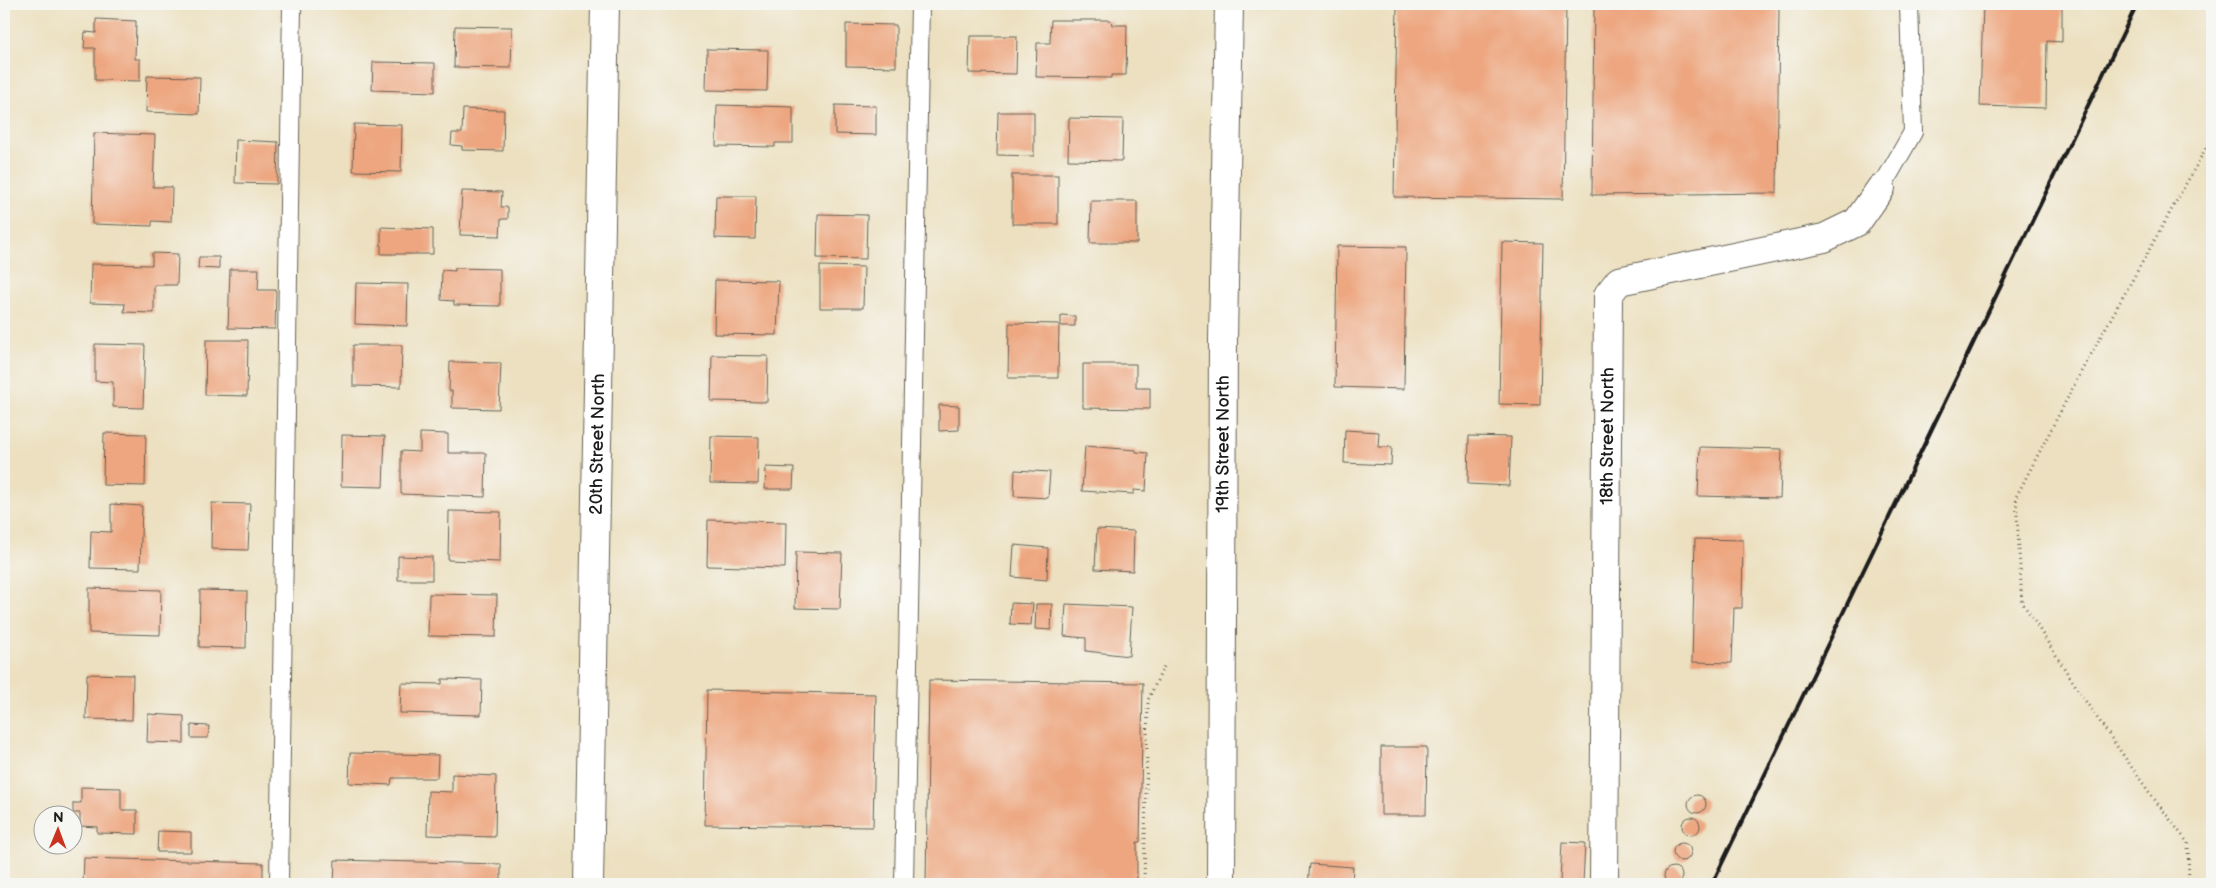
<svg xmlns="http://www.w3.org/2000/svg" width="2216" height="888" viewBox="0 0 2216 888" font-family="'Balsamiq Sans',sans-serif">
	<rect width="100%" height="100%" fill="#f6f6f2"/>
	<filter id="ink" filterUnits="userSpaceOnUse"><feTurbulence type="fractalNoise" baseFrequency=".02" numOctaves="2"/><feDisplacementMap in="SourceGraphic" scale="10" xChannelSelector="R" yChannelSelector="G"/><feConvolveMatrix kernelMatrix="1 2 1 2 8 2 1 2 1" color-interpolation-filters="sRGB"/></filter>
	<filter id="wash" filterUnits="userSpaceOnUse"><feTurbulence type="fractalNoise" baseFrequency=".0096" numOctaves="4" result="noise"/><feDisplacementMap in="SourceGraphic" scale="20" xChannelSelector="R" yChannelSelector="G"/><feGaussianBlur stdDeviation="1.12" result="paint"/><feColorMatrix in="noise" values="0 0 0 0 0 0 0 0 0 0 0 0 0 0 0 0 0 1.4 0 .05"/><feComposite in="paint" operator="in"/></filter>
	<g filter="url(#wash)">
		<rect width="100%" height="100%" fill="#ece0c0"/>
		<g id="blocks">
			<!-- building -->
			<g fill="#eda67f">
				<path d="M1397,4H1566L1563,199L1394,197Z"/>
				<path d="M1594,4H1779L1777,193L1592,195Z"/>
				<path d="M1983,4L2062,5V42L2047,41L2046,108L1980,106Z"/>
				<path d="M96,19L136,21L135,59H140V81L95,80V48H84L85,32L96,33Z"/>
				<path d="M1051,20H1111L1112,25H1127L1126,75H1111V78L1036,77L1037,43H1050Z"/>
				<path d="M846,24L896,25V67L846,66Z"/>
				<path d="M455,26L512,27L511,68L454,67Z"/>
				<path d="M970,36H1017L1016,74L969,73Z"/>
				<path d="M707,49L768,50L767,91L706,90Z"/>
				<path d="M373,62L435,63V92L372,90Z"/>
				<path d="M147,76L200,77L199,114L146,112Z"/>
				<path d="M717,105L793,107V143H775V147L716,146Z"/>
				<path d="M835,105L876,106V135L835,134Z"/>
				<path d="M463,109L504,110L503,151L462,150V146L451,145L452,133H462Z"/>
				<path d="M998,112H1034V156L997,155Z"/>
				<path d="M1069,118L1123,119L1122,161L1068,160Z"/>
				<path d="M354,124L402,125L401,172L353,171Z"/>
				<path d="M94,133L155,135L153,187H172L171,222L152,221V226L92,224Z"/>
				<path d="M236,140L278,142L277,184L235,183Z"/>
				<rect x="1012" y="175" width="46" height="49"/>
				<path d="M462,191L502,192L501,207H508V219H501L500,236L460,235Z"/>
				<path d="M716,196H756L755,239L715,238Z"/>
				<path d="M1091,201H1137V243H1090Z"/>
				<path d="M818,214L867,215L866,259L817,258Z"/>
				<path d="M381,227L433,229V254H381Z"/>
				<path d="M1502,242L1543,243L1540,405L1499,404Z"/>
				<path d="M1337,246L1406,247L1404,389L1335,387Z"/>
				<path d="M152,253L178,254L177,285H154V313L124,312L125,304L90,303L91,264L152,265Z"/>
				<path d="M199,257H219V269L198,268Z"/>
				<path d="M820,266L864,267L863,308H820Z"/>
				<path d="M455,268L500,269V306L454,305V301L441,300L442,270L455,271Z"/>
				<path d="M230,269H259L258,290H276L275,329L228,328Z"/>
				<path d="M715,280L779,281L777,335L714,334Z"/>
				<path d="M356,283L408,284L407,326L355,324Z"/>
				<path d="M1061,315L1075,316V326H1061Z"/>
				<path d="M1009,323L1059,324L1058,378H1008Z"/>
				<path d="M206,340H248L247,396L205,395Z"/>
				<path d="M95,344L145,345L143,408L113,407V382L95,381Z"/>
				<path d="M353,345H402L401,387L353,386Z"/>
				<path d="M712,355L768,356L767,402L711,401Z"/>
				<path d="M450,362L501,363L499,409L452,408V391H449Z"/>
				<path d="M1083,364H1136V388H1150V409L1083,408Z"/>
				<path d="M939,405L959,406V430L939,431Z"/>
				<path d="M1345,430L1379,432L1378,447H1392L1391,465L1344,463Z"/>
				<path d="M104,433L146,434L145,486L103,485Z"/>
				<path d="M420,433L448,434V453H486L485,497L401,494V451L420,452Z"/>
				<path d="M342,435L385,436L383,487L341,486Z"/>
				<path d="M711,436L759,437L758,484L710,483Z"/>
				<path d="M1469,436L1511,437L1509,486L1468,484Z"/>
				<path d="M1085,446L1136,450V452L1148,453L1146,491L1134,490V494L1082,491Z"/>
				<path d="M1700,447L1782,449L1780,498L1698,496Z"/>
				<path d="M766,467L794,468L793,489H765Z"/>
				<path d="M1015,470L1050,472L1048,498L1014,496Z"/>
				<path d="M212,503L250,504L248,550L211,549Z"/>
				<path d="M111,504L142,506L140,569L90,568L91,531L111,532Z"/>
				<path d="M449,511L501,512L500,562L448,560Z"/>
				<path d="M708,520L786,522L785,568L707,566Z"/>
				<path d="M1097,529L1134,531L1133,571L1095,569Z"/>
				<path d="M1695,539L1743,540L1742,608H1734L1732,663L1692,662Z"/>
				<path d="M1014,545L1048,548L1047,580L1012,577Z"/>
				<path d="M796,552L842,553L840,609L795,608Z"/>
				<path d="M398,556L432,557V580H398Z"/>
				<path d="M89,588L161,590L160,635L89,633Z"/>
				<path d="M200,590L247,591L246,648L199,647Z"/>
				<path d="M429,594L497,595L496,637L428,636Z"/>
				<path d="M1011,603L1033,604L1031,625L1010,624Z"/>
				<path d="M1036,604H1052L1051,630L1035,629Z"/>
				<path d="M1066,604L1132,607L1129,656L1086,651V638L1064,636Z"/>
				<path d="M87,674L133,675L132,720L86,719Z"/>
				<path d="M442,679L482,680L481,715L400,713L401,683L442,684Z"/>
				<path d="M929,680L1143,683L1140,842H1137V884H926Z"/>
				<path d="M707,690L876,694L873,827L705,825Z"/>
				<path d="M148,714L184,716V743L147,742Z"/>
				<path d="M191,725L209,726L208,738H191Z"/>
				<path d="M1381,747H1427L1426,815H1381Z"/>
				<path d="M350,753L438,755L437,778H392L391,785L349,783Z"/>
				<path d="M452,774L496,776L495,837L427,835L428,791L452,792Z"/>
				<path d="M81,787L121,788V810H137V834L97,833V827L80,826V813H73V803H81Z"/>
				<circle cx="1697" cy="804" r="9"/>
				<circle cx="1691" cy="826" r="9"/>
				<path d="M158,831L191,832V852H157Z"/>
				<path d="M1562,842L1585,843L1583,883L1560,882Z"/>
				<circle cx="1682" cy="852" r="9"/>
				<path d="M84,858L263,863V884H83Z"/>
				<path d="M335,860L501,864V884H334Z"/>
				<path d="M1310,864L1353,867L1352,884H1308Z"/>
				<circle cx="1673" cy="876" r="9"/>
			</g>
		</g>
	</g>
	<g filter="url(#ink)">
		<use href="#blocks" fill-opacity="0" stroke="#656155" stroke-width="1"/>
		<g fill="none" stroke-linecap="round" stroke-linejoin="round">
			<!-- service casing -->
			<g stroke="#656155" stroke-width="20">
				<g id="service">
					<path d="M1881,188L1913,132L1909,4"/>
					<path d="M279,884L292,4"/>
					<path d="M904,884L920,4"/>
				</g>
			</g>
			<!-- minor casing -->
			<g stroke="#656155" stroke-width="30">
				<g id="minor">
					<path id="s1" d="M589,884L605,4"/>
					<path id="s2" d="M1221,884L1223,340L1229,4"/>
					<path id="s3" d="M1604,884L1608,295L1619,281L1824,238L1857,222L1881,188"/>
				</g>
			</g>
			<!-- path -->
			<g stroke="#656155" stroke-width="3" stroke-dasharray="1 4" stroke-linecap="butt">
				<path d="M1144,884L1148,700L1165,664"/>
				<path d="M2189,884L2188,843L2149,792L2084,699L2022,602L2016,497L2081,372L2206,148L2212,142"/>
			</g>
			<!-- service -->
			<use href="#service" stroke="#fff" stroke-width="18"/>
			<!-- minor -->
			<use href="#minor" stroke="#fff" stroke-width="28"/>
			<!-- rail -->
			<path stroke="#1c1c1c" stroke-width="4" d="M1712,884L2137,4"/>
		</g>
	</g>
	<g text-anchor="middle" stroke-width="4.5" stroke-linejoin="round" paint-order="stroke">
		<!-- street labels -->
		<g font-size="18" fill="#1c1c1c" stroke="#f6f6f2">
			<text dy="6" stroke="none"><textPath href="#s3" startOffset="448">18th Street North</textPath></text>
			<text dy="6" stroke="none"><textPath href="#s1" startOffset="440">20th Street North</textPath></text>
			<text dy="6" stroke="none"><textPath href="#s2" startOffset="440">19th Street North</textPath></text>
		</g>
	</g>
	<!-- margin -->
	<rect width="2216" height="888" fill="none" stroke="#f6f6f2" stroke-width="20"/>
	<!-- north arrow -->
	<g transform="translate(58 830) rotate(1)"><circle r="24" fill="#f6f6f2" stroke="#9f9f9c"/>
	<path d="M0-4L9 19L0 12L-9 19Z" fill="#c8321e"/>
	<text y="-8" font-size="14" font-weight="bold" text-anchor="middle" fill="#1c1c1c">N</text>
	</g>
</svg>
